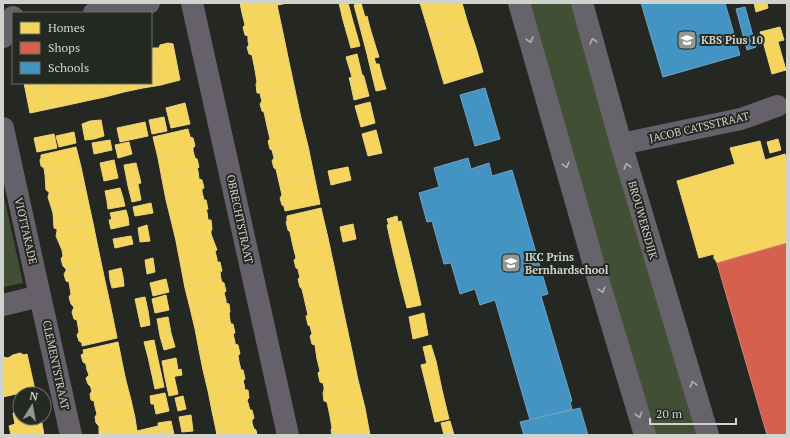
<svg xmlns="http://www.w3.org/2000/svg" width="790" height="438" viewBox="0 0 790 438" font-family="'PT Serif',serif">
	<rect width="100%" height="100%" fill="#252723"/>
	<!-- green -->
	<g fill="#415035">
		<path d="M529,3H571L697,435H655Z"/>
		<path d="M3,192L23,283L3,287Z"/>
	</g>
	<!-- homes -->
	<g fill="#f6d55c" stroke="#ebd47e">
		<path d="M240,3H287L242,13Z"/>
		<path d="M339,3H348L352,18L343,20Z"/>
		<path d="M361,3L365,17L367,16L370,28L361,31L354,5Z"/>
		<path d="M420,3H454L423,13Z"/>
		<path d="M454,3H462L468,24L430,36L423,13Z"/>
		<path d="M754,3H767L768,8L756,12Z"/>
		<path d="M277,5L283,33L248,41V36L245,35L243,27L245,25L242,13Z"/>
		<path d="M352,18L360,46L351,48L343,20Z"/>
		<path d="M468,24L476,48L437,60L430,36Z"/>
		<path d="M780,27L784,40L764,45L760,32Z"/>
		<path d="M370,28L377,51L367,54L361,31Z"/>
		<path d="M283,33L289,62L255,70L252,55L249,54L247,47L249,45L248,41Z"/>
		<path d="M778,42L786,70L772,74L764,45Z"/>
		<path d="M168,43L173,44L180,80L161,85L153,48H159L160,45Z"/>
		<path d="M153,48L161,85L143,88L141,83H151V49Z"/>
		<path d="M476,48L483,72L444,84L437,60Z"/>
		<path d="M377,51L379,57L374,58L376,64H379L382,76L373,79L367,54Z"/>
		<path d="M357,54L362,75H363L364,77L350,81L349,78L352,77L346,57Z"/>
		<path d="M289,62L295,90L261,98L260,93H257L256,84L257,82L255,70Z"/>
		<path d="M382,76L386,89L376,91L373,79Z"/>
		<path d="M364,77L369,96L354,100L350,81Z"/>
		<path d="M24,83H43L49,109L30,113Z"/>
		<path d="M43,83H63L68,105L49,109Z"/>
		<path d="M63,83H82L86,101L68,105Z"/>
		<path d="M82,83H102L105,97L86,101Z"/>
		<path d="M102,83H122L124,92L105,97Z"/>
		<path d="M122,83H141L143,88L124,92Z"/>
		<path d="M295,90L301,118L267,126L264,112L262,111L260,104L262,101L261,98Z"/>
		<path d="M370,102L375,123L361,127L355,106Z"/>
		<path d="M185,103L190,124L171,128L166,108Z"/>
		<path d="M164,117L167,131L152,134L149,120Z"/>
		<path d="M301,118L308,146L273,154L272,150L270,149L268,141L270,139L267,126Z"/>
		<path d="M101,120L104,136L94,139L90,121Z"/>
		<path d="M90,121L94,139L85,140L82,124Z"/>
		<path d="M145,122L148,136L134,139L131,125Z"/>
		<path d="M131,125L134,139L120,142L117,128Z"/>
		<path d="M188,129L190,137L193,138L195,146L193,148V151L158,158L153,137Z"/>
		<path d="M376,130L382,153L368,156L362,134Z"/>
		<path d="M74,132L76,143L59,147L56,136Z"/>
		<path d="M54,134L57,148L37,152L34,138Z"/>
		<path d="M778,139L781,150L770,153L767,142Z"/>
		<path d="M110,140L112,150L94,154L92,143Z"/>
		<path d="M760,141L765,160L785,154L787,161V243L717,263L715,259H714V254L699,258L677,181L735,164L730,148Z"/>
		<path d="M129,142L132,154L118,158L115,145Z"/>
		<path d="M308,146L314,175L279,182L276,169L274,168L272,161L274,158L273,154Z"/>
		<path d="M76,147L81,167L45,175L44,168L41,166L40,160L41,158V155Z"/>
		<path d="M193,151L195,158L197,159L199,167L197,169L198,171L162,179L158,158Z"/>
		<path d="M114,160L118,178L104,181L100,163Z"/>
		<path d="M136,163L141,183L128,186L124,165Z"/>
		<path d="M81,167L85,186L49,194V192L46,190L45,175Z"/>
		<path d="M348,167L351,180L331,185L328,171Z"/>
		<path d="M198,171L199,179L202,180L204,188L202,189V192L166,200L162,179Z"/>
		<path d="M314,175L320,204L285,211L284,206L282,205L280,198L282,195L279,182Z"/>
		<path d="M138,184L141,200L132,202L128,186Z"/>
		<path d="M85,186L89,205L53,213L48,197L49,194Z"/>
		<path d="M120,188L123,198L107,201L105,191Z"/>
		<path d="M202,192L204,200H206L208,209L206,210L207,212L171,220L166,200Z"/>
		<path d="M123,198L125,206L108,209L107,201Z"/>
		<path d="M151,203L153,213L135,216L133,207Z"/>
		<path d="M89,205L93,223L57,231V229L54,228L53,213Z"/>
		<path d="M321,208L328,238L293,246L290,232L288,230L286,222L287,221V216Z"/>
		<path d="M126,210L128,217L112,220L110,213Z"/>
		<path d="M207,212L208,220H211L212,229L211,231V234L176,241L171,220Z"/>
		<path d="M397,216L398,222L389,225L387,219Z"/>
		<path d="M128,217L129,225L111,229L109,220Z"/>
		<path d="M401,221L408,249L393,252L387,225Z"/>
		<path d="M93,223L97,243L62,250L56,236L57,231Z"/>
		<path d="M353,224L356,239L343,242L340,227Z"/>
		<path d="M147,225L150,241L140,242L138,228Z"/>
		<path d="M211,234L217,250L215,251L217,259L181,267L176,241Z"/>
		<path d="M131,236L133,244L115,248L113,239Z"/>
		<path d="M328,238L334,266L299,274L298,269L296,268L294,260L296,258L293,246Z"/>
		<path d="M97,243L101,262L66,269L63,266L61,259L63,256L62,250Z"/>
		<path d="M408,249L415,278L400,281L393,252Z"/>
		<path d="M153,258L155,272L147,274L145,260Z"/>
		<path d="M217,259V262H220L222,271L220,272L221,279L185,288L181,267Z"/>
		<path d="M101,262L105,281L70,288L69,282L66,281L64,274L66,271V269Z"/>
		<path d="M334,266L340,295L305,302L302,289L300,287L298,279L300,277L299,274Z"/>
		<path d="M121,268L123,277L110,280L109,271Z"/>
		<path d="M123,277L124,286L112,288L110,280Z"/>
		<path d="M415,278L421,305L407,308L400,281Z"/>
		<path d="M166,279L169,292L153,296L150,283Z"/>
		<path d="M221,279L222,282L224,283L226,291L224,293L226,300L190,308L185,288Z"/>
		<path d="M105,281L109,299L74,307L71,304L69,297L71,294L70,288Z"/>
		<path d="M166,295L169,310L155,313L152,299Z"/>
		<path d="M340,295L346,323L311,330L310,326L308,325L306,316L308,315L305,302Z"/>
		<path d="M145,297L148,311L138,313L135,299Z"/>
		<path d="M109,299L113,318L78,326L77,320L74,319L72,312L74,307Z"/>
		<path d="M226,300V303L229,304L230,312L229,313L230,321L195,329L190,308Z"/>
		<path d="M148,311L150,325L141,327L138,313Z"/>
		<path d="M424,313L428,335L413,339L409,317Z"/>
		<path d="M168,317L171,333L160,336L157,319Z"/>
		<path d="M113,318L117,338L82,346V343L79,341L77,335L79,332L78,326Z"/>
		<path d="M230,321L231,324H233L235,333L233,334L235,342L199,350L195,329Z"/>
		<path d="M346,323L352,351L317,359L315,345L312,344L310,336L312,334L311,330Z"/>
		<path d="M171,333L175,347L164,350L160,336Z"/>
		<path d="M154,340L157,355L148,357L144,342Z"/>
		<path d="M118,342L122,362L87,370L86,364L83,362L81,355L84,353L83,350Z"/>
		<path d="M235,342V344L238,345L240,354L238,355L239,362L203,370L199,350Z"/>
		<path d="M431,345L436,361L427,364L423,347Z"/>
		<path d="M352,351L358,380L324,387L323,383L320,382L318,373L320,371L317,359Z"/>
		<path d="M20,353L24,355L27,354L35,390L16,394L8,358L13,355Z"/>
		<path d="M157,355L161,373L152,375L148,357Z"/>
		<path d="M3,357L8,358L16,394L3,397Z"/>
		<path d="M176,358L178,370L181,369L182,375L165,378L162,361Z"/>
		<path d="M436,361L442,390L428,393L421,365Z"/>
		<path d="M122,362L126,381L91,389V387L88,384L86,378L89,375L87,370Z"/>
		<path d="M239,362L241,370H243L245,379L243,381L244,384L208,391L203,370Z"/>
		<path d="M161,373L164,387L155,389L152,375Z"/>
		<path d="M174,376L178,394L169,396L165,378Z"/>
		<path d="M358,380L365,408L330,416L327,402L324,401L323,393L324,390V387Z"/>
		<path d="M126,381L131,400L95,407L94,401L91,400L90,394L92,391L91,389Z"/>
		<path d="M244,384L245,390H248L249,398L247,400L248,403L212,411L208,391Z"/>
		<path d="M442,390L449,419L435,422L428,393Z"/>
		<path d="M165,393L169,411L156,414L154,404H151L150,396Z"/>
		<path d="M183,396L186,409L178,411L175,398Z"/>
		<path d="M131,400L135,418L99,426L96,423L95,417L97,414L95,407Z"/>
		<path d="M248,403L250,410H252L254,418L252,420V423L216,430L212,411Z"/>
		<path d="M365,408L370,435H332L331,430L332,428L330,416Z"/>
		<path d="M20,412V418H41L44,435H11L9,426L15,424L13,413Z"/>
		<path d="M191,415L193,431L182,432L179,417Z"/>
		<path d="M135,418L137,431L158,426L159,433L150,435H99V426Z"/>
		<path d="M171,421L173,430L159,433L158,423Z"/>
		<path d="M450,421L454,435H444L441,423Z"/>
		<path d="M252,423L254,429L256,430L257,435H217L216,430Z"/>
		<path d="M173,430L174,435H150Z"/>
	</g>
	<!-- shops -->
	<path fill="#d6604d" stroke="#d48273" d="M787,243V435H767L717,263Z"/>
	<!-- schools -->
	<g fill="#4393c3" stroke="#6da6c6">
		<path d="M641,3H725L740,55L663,77Z"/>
		<path d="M745,7L756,47L747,50L736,9Z"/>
		<path d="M485,88L500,139L475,146L460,95Z"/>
		<path d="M468,158L471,169L489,163L492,176L512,170L548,294L541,296L572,401L570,402L572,409L530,420L495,300L480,305L475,289L460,294L451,263L444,264L432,221L427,222L419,193L439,187L434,168Z"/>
		<path d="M580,408L588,435H524L520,422Z"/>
	</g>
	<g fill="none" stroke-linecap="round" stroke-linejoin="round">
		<!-- street -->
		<g stroke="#65606a" stroke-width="22">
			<path d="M192,3L288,435"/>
			<path d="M94,13L149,3"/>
			<path d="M3,128L40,296L3,305"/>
			<path d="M621,144L741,119L777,106"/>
			<path d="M40,296L71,435"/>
		</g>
		<!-- secondary -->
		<g stroke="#67636b" stroke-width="22">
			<path d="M519,3L596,272L645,435"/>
			<path d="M582,3L621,144L708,435"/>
			<path d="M3,37L13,17"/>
		</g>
	</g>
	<!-- one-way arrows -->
	<defs><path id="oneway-chevron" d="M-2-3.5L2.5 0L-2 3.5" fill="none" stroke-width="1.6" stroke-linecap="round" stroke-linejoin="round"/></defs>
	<g stroke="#b0b1b0">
		<use href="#oneway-chevron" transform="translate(530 40) rotate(74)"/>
		<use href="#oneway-chevron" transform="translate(593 41) rotate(-106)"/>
		<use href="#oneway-chevron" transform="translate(566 165) rotate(74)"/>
		<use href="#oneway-chevron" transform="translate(627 166) rotate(-106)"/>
		<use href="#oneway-chevron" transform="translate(602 290) rotate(73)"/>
		<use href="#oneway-chevron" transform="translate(693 384) rotate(-107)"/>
		<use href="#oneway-chevron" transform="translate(639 415) rotate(73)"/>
	</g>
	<!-- icons -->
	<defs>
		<g id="school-square" transform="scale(1)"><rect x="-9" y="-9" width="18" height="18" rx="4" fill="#949792" stroke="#242921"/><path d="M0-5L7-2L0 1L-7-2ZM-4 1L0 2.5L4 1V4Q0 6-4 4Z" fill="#fff"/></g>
	</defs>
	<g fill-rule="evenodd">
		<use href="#school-square" x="687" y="40"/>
		<use href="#school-square" x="511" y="263"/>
	</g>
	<g text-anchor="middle" stroke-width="4" stroke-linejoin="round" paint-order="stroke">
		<!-- poi labels -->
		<g font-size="11" font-weight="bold" fill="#d0d3cd" stroke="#242921" text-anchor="start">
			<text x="701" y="44">KBS Pius 10</text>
			<text x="525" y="261">IKC Prins<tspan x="525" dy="13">Bernhardschool</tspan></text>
		</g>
		<!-- street labels -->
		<g font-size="11" fill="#d0d3cd" stroke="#242921">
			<text transform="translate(699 127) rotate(-13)" y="4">JACOB CATSSTRAAT</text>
			<text transform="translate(240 219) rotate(78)" y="4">OBRECHTSTRAAT</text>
			<text transform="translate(643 220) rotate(74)" y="4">BROUWERSDIJK</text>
			<text transform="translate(26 231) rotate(77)" y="4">VIOTTAKADE</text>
			<text transform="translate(56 365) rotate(78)" y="4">CLEMENTSTRAAT</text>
		</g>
	</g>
	<!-- border -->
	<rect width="790" height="438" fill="none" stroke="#d0d3cd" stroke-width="8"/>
	<!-- legend -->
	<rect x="12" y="12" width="140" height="72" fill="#242921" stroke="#696d66"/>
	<rect x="20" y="22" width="20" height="12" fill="#f6d55c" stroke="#696d66"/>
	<text x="48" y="32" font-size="12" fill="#d0d3cd">Homes</text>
	<rect x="20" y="42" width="20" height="12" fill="#d6604d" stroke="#696d66"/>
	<text x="48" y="52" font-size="12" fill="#d0d3cd">Shops</text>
	<rect x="20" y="62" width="20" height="12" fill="#4393c3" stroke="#696d66"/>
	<text x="48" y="72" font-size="12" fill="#d0d3cd">Schools</text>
	<!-- north arrow -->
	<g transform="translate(32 406) rotate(11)"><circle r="19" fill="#242921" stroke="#696d66"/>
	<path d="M0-3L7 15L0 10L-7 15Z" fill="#949792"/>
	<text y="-6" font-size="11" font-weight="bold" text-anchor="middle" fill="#d0d3cd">N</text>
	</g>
	<!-- scale -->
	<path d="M650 418v6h86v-6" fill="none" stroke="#d0d3cd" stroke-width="2"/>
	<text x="656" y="418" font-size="12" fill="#d0d3cd" stroke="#242921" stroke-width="3" paint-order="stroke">20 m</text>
</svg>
